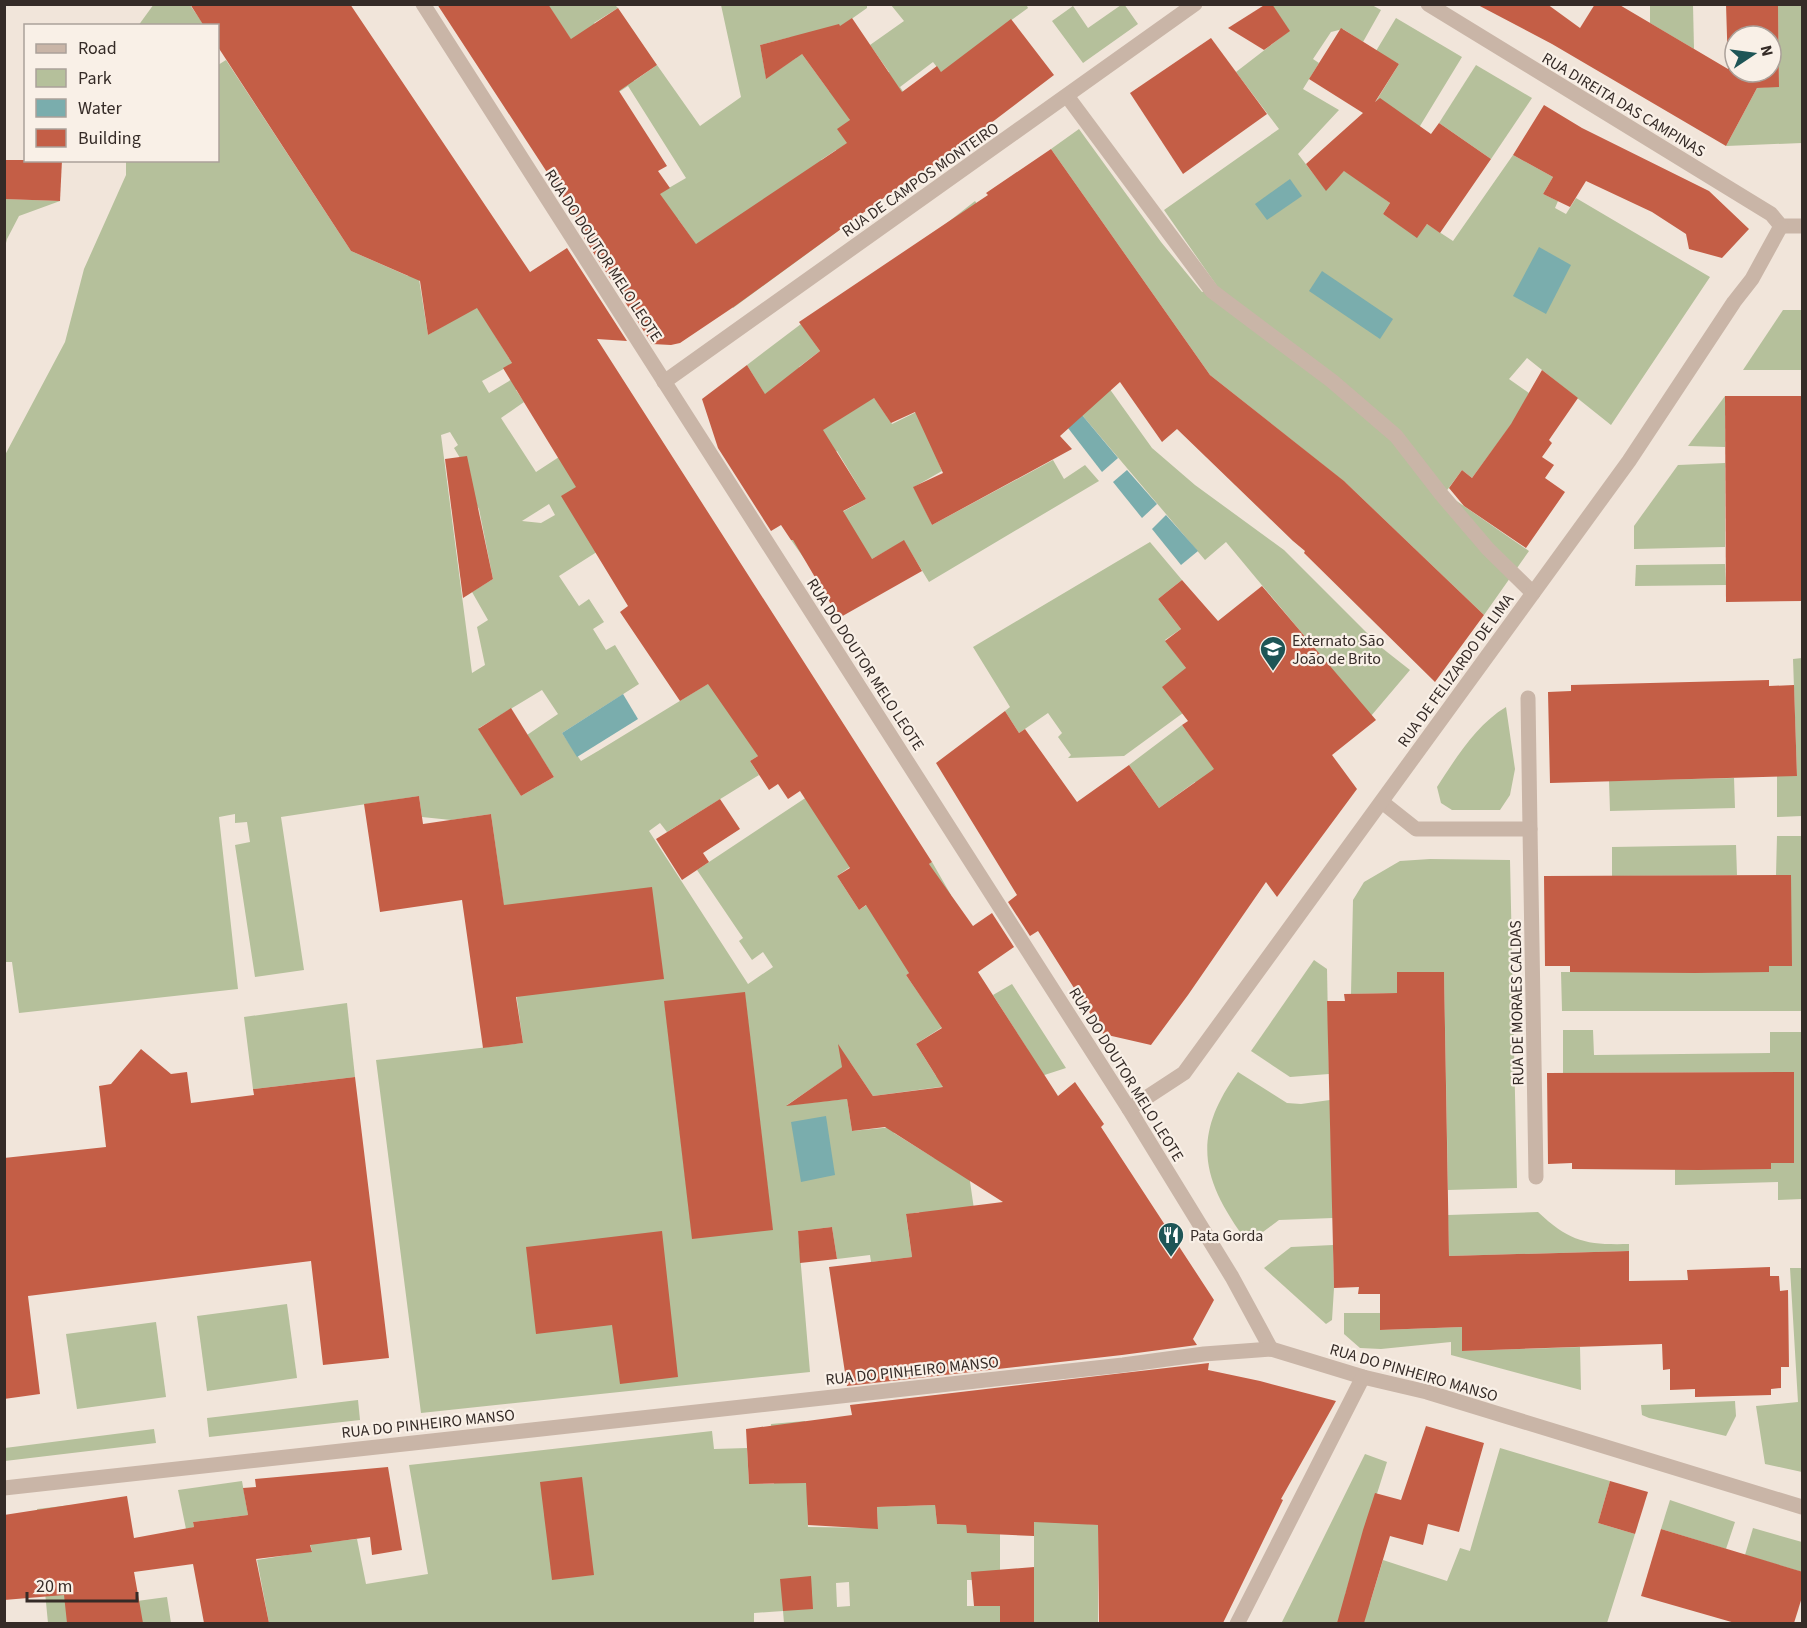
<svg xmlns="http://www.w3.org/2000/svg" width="1807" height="1628" viewBox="0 0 1807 1628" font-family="'Source Sans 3',sans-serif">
	<rect width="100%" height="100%" fill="#f1e5da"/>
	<!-- green -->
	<g fill="#b5c09b" fill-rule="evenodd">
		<path d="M154,4L190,5L204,25L138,26Z"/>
		<path d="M1026,4L1028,8L987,38L953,88L933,62L900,87L920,117L863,91L889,72L870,45L904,21L891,5Z"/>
		<path d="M1124,4L1138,24L1083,63L1052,21L1073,6L1088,28L1121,5Z"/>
		<path d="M548,5H615L618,8L594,23L634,81L657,65L700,126L741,97L721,5H867V8L802,54L829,91L841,84L860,161L855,178L836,150L821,160L839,186L856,218L733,308L695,243L678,219L607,266L588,235L686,178L628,86L610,98ZM791,37L796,58L766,78L760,45Z"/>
		<path d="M1272,5H1372L1381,10L1363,42L1343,29L1331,32L1313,59L1319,63L1303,89L1339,110L1298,154L1326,190L1389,123L1373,106L1399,64L1376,51L1396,18L1462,57L1420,126L1375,192L1390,203L1383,214L1417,237L1427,224L1453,241L1513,155L1553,177L1543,194L1558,201L1555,208L1566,214L1576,198L1710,277L1611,425L1527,358L1509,379L1529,393L1516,418L1472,478L1462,470L1445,493L1529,551L1484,615L1346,483L1210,375L1051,149L1079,129L1161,242L1202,292L1217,286L1164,210L1279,129L1236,72L1289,31Z"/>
		<path d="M1650,5H1693L1694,49L1650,23Z"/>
		<path d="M1778,5H1802V143L1726,146L1757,88L1779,86Z"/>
		<path d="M226,60L351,251L408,276L418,273L428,335L484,302L494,334L512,363L527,381L516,390L524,402L501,418L536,472L559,457L614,541L559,576L579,606L589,599L604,622L593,629L606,650L615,645L639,684L562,733L581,761L598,751L786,636L766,751L750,761L759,775L667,832L660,823L649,831L748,984L773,967L763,952L752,960L739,941L743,938L697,870L834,779L850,867L837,876L859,910L932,862L951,895L904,928L909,973L906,975L928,1007L944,1026L916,1044L936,1076L1028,1050L993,995L1012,984L1066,1068L958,1103L955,1085L873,1096L850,1062L787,1105L847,1099L852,1131L893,1127L894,1133L934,1158L966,1154L994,1347L919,1212L906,1215L912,1257L871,1262L870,1255L837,1259L832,1227L798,1231L810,1372L421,1413L376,1060L523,1043L491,814L451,820L422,817L419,796L281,817L304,970L255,977L235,845L250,842L247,822L235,823V814L219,817L238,989L19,1013L12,962H5V455L65,342L84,269L126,175V161L218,160V65ZM507,367L514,378L489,393L482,381ZM450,432L458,445L454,448L471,476L462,482L479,509L493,579L472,592L488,620L477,627L485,665L472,673L441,435ZM549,504L555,515L541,523L522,521ZM542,690L558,714L527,735L554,777L521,796L479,728Z"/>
		<path d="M1476,65L1532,98L1491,159L1439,123Z"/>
		<path d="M5,199L60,201L19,216L7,239L5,247Z"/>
		<path d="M975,201L1152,448L1195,485L1284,550L1382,648L1410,670L1371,716L1226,542L1205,560L1082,415L947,223Z"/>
		<path d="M1783,310H1802V370H1743Z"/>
		<path d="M801,324L820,351L799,367L807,379L770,403L747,365Z"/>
		<path d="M971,385L937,459L942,471L914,487L932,525L1053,460L1064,479L1085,465L1099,481L929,582L904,541L872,559L806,561L791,540L866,499L837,451L813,464L799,427L868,389L892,424Z"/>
		<path d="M1725,396V447L1688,446Z"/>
		<path d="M1725,463V547L1634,549V526L1678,465Z"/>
		<path d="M1150,542L1182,580L1158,599L1181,629L1165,640L1186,668L1183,713L1124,756L1068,758L1071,755L1058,737L1062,733L1048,713L1019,733L1005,711L1010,707L973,647Z"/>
		<path d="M1725,564L1726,585L1635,586L1636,565Z"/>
		<path d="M1802,658V816L1777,817V776L1797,775L1793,659Z"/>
		<path d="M1506,707L1515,769L1510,795L1500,810H1452L1441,803L1437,787C1456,758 1476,725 1506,707Z"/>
		<path d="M1182,725L1214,768L1226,760L1216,812L1195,782L1159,808L1129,765Z"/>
		<path d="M1734,778L1735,808L1610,811L1609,781Z"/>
		<path d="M1777,836H1802V1011H1562L1561,972H1768L1769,966H1791V875H1776Z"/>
		<path d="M1736,845L1737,875L1612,876V847Z"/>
		<path d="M1430,859L1510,860L1517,1188L1448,1190L1444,972H1397V993L1351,994L1353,900L1364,882L1400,861Z"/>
		<path d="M1314,960L1327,969L1329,1074L1290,1077L1251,1051Z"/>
		<path d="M347,1003L355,1077L253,1089L244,1017Z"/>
		<path d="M1563,1030H1593L1594,1055L1770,1053V1032H1802V1199L1778,1200V1182L1675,1185V1163L1771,1169V1163H1794L1793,1072L1563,1073Z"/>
		<path d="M1238,1072L1287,1103L1301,1104L1330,1100L1333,1218L1279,1220L1248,1243C1202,1181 1190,1138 1238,1072Z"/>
		<path d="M1538,1212C1570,1242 1586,1245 1629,1244V1251L1449,1256L1448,1215Z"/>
		<path d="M1333,1245L1334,1288L1332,1320L1326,1324L1264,1268L1291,1247Z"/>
		<path d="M1790,1268H1802V1472L1765,1464L1756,1406L1798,1402Z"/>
		<path d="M287,1304L297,1378L207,1391L197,1316Z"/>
		<path d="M1344,1313H1380V1330L1462,1327V1351L1580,1347L1581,1390L1451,1355V1342L1381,1349L1360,1348L1344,1334Z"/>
		<path d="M156,1322L166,1397L77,1409L66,1334Z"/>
		<path d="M358,1400L360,1420L209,1437L207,1418Z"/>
		<path d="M1735,1401L1736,1416L1726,1436L1649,1418L1642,1415L1641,1405Z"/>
		<path d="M805,1421L808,1527L878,1528L877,1507L935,1505L937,1524L966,1525L967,1530H1000V1623H784L783,1611L754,1613V1624L269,1623L257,1560L312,1551L310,1544L357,1539L366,1584L428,1574L409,1465L712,1431L714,1449L747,1448L749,1484H774L771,1424ZM967,1580H979V1606H967ZM849,1582L850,1606L837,1607L836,1583Z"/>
		<path d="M154,1429L156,1443L5,1461V1448Z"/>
		<path d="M1500,1448L1610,1481L1598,1523L1635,1534L1607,1623L1281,1624L1365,1454L1387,1462L1345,1595L1370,1603L1383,1560L1447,1581L1460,1548L1470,1551Z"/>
		<path d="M242,1481L248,1515L193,1522L194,1527L186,1529L178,1490Z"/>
		<path d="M1670,1500L1735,1522L1726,1549L1661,1529Z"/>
		<path d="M71,1505L84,1580L92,1607L167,1597L171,1623H48L37,1509Z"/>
		<path d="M1034,1519L1098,1525V1623H1034Z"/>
		<path d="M1753,1528L1802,1542V1572L1745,1555Z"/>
	</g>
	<!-- water -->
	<g fill="#7aadad">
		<path d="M1290,179L1302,196L1267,220L1255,204Z"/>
		<path d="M1539,247L1571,265L1546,314L1513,296Z"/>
		<path d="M1322,271L1393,319L1380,339L1309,291Z"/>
		<path d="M1082,415L1118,458L1102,472L1068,428Z"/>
		<path d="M1127,470L1157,504L1142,518L1113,482Z"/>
		<path d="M1166,515L1198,551L1181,565L1152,529Z"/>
		<path d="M623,694L638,719L577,757L562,733Z"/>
		<path d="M826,1116L835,1175L801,1182L791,1122Z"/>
	</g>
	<!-- building -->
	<g fill="#c45e46" fill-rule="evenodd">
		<path d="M190,4H350L530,272L567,248L627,341L597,339L932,862L929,864L973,926L992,913L1014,947L978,972L1058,1096L1075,1082L1104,1124L1101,1127L1214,1300L1193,1339L1197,1345L1122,1355L847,1386L829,1267L912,1257L906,1214L1003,1202L885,1127L852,1131L847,1099L786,1106L842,1067L838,1044L873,1096L943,1087L916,1044L942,1028L906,975L909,973L866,905L859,910L837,876L850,868L800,791L788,799L778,784L769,790L750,761L758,756L708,684L680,701L620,612L628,606L561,496L576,487L503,368L512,363L477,308L428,335L420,281L351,251L218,47V26H204Z"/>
		<path d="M437,4H548L571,39L618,8L657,65L619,91L667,166L658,171L670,188L660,194L696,244L847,143L837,129L850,120L802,54L766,79L760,45L839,24L840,26L852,18L902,92L937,66L941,72L1011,19L1054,75L962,145L908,183L907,181L735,306L680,343L671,345L652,344L584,238L588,235Z"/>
		<path d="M1266,4H1272L1290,31L1264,50L1228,28Z"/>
		<path d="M1476,4H1547L1580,28L1595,4H1618L1728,69L1726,4H1778L1779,87L1757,88L1726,146L1552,44ZM1735,36H1771V72H1735Z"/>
		<path d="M1341,28L1399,64L1375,102L1380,98L1431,134L1439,123L1491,159L1440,233L1427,224L1417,238L1383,214L1390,203L1344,171L1326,191L1306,164L1363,113L1309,79Z"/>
		<path d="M1211,38L1267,114L1183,174L1130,93Z"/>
		<path d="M1544,105L1582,128L1709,191L1749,229L1722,258L1689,249L1686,234L1652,212L1586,181L1570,207L1543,194L1553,177L1513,155Z"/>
		<path d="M1051,149L1210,375L1344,481L1484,615L1435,682L1304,553L1305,551L1293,541L1177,429L1162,442L1120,382L1060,436L1072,449L932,525L913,487L943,473L915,412L891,423L874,398L823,430L866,499L843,511L872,559L904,540L922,571L839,618L793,540H791L781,525L771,531L718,448L702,399L747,365L765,394L820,351L799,322L988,195L986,193Z"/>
		<path d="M4,160H62L60,201L4,199Z"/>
		<path d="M1542,370L1578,398L1549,440L1552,443L1542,457L1554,465L1545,478L1565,492L1526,548L1464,506L1449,488L1462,470L1472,478L1511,424Z"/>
		<path d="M1725,396H1803V601L1726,602Z"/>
		<path d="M467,456L493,579L463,598L445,459Z"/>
		<path d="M1182,580L1218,621L1262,586L1376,720L1332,755L1357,789L1277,897L1266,882L1188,995L1151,1045L1103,1034L1038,931L1030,936L1008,902L1017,895L936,763L1005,711L1019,733L1025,729L1077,802L1129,765L1159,808L1214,769L1182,725L1188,721L1162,687L1186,668L1165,641L1181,629L1158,599Z"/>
		<path d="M1769,680V686L1794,685L1797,776L1550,783L1548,692L1571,691V685Z"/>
		<path d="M511,708L554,777L521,796L478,729Z"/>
		<path d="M419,796L423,824L491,814L504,905L652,887L664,979L516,997L523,1043L483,1048L462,900L380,912L364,804Z"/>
		<path d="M720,799L740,829L703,853L709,862L682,880L656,839Z"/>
		<path d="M1791,875L1792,966H1769V972L1695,973L1570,972V966H1545L1544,876Z"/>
		<path d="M1397,972H1444L1449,1256L1629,1251V1281L1688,1280L1687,1270L1770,1267V1276H1779L1780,1291L1788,1290L1789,1367H1781V1388L1771,1389V1395L1695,1397V1389L1670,1390V1369L1663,1370L1662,1344L1462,1351V1327L1380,1330V1294H1358L1359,1287L1334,1288L1327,1001H1345L1344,994L1397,993Z"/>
		<path d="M745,992L773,1230L692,1239L664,1001Z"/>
		<path d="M141,1049L171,1074L187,1072L191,1103L254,1095L253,1089L355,1077L389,1358L323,1365L311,1261L28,1296L40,1394L4,1399V1158L106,1147L99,1086L111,1084Z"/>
		<path d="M1794,1072V1163H1771V1169L1698,1170L1572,1169V1163L1548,1164L1547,1073Z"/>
		<path d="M832,1227L837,1259L800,1263L798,1231Z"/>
		<path d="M662,1231L678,1377L620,1384L612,1325L536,1334L526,1247Z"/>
		<path d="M1209,1363L1208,1370L1260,1381L1336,1401L1281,1499L1283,1500L1223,1623H1099L1098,1525L1034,1522V1536L967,1533L966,1525L937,1524L935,1505L877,1507L878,1529L808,1525L806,1483L749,1484L746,1429L852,1415L850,1405Z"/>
		<path d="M1426,1426L1484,1443L1459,1532L1428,1524L1423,1545L1390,1536L1364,1623H1337L1363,1530L1375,1493L1401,1500Z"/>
		<path d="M388,1467L402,1550L372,1555L370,1537L310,1545L312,1552L256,1559L269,1623H204L193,1564L134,1572L143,1623H67L64,1595L4,1600V1515L127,1496L134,1538L194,1527L193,1522L248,1515L243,1488L256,1487L255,1479Z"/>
		<path d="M582,1477L594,1575L552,1580L540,1482Z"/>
		<path d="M1610,1481L1648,1492L1635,1534L1598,1523Z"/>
		<path d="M1661,1529L1803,1572V1594L1794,1623H1735L1641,1596Z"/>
		<path d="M1034,1567V1623H1000V1606H974L971,1572Z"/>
		<path d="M811,1576L813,1609L783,1611L780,1579Z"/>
	</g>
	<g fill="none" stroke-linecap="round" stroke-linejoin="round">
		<!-- street -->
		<g stroke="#c9b5a7" stroke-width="15">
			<path d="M423,4L1129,1109L1232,1277L1271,1349"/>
			<path d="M1428,4L1771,214L1781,226H1802"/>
			<path d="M1067,96L1212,291L1332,381L1396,436L1441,494L1488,549L1533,593"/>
			<path d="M664,382L1195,4"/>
			<path d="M1528,698L1530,829"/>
			<path d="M1382,802L1416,829H1530L1536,1177"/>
			<path d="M1129,1109L1184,1073L1629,461L1734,302L1752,279L1781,226"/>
			<path d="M4,1488L1123,1365L1204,1354L1271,1349L1363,1377L1427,1392L1802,1507"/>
			<path d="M1237,1624L1363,1377"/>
		</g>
	</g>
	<!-- icons -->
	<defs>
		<g id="school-pin" transform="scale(1.35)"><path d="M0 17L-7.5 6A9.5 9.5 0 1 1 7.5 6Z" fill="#1e5556" stroke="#f9f0e7"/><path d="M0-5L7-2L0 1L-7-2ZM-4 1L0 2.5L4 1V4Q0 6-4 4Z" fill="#fff"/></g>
		<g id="restaurant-pin" transform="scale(1.35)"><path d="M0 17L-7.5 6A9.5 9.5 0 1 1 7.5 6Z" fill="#1e5556" stroke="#f9f0e7"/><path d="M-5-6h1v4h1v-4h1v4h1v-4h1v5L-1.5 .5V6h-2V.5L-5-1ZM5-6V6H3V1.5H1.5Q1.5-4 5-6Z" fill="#fff"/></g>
	</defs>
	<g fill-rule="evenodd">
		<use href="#school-pin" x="1273" y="649"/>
		<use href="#restaurant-pin" x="1171" y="1235"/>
	</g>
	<g text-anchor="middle" stroke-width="4.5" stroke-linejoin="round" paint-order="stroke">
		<!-- street labels -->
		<g font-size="16" fill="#352b27" stroke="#f9f0e7">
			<text transform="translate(1624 104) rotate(31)" y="6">RUA DIREITA DAS CAMPINAS</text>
			<text transform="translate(920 179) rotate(-35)" y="6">RUA DE CAMPOS MONTEIRO</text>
			<text transform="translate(604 255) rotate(57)" y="6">RUA DO DOUTOR MELO LEOTE</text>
			<text transform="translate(866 664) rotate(57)" y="6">RUA DO DOUTOR MELO LEOTE</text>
			<text transform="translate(1455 670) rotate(-54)" y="6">RUA DE FELIZARDO DE LIMA</text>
			<text transform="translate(1516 1003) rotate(-91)" y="6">RUA DE MORAES CALDAS</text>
			<text transform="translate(1127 1074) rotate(58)" y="6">RUA DO DOUTOR MELO LEOTE</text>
			<text transform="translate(912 1370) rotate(-6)" y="6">RUA DO PINHEIRO MANSO</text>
			<text transform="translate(1414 1372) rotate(16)" y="6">RUA DO PINHEIRO MANSO</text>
			<text transform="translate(428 1423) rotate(-6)" y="6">RUA DO PINHEIRO MANSO</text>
		</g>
		<!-- poi labels -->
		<g font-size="16" fill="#352b27" stroke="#f9f0e7" text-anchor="start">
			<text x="1292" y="646">Externato São<tspan x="1292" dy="18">João de Brito</tspan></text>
			<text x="1190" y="1241">Pata Gorda</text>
		</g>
	</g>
	<!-- border -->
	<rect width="1807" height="1628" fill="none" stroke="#352b27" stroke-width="12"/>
	<!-- legend -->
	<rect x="24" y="24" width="195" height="138" fill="#f9f0e7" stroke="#aba19a" stroke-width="1.5"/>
	<rect x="36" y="44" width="30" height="9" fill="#c9b5a7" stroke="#aba19a" stroke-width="1.5"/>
	<text x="78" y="54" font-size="18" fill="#352b27">Road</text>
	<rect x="36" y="69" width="30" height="18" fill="#b5c09b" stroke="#aba19a" stroke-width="1.5"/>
	<text x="78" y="84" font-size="18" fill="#352b27">Park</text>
	<rect x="36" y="99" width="30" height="18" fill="#7aadad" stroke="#aba19a" stroke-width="1.5"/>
	<text x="78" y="114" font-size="18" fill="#352b27">Water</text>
	<rect x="36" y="129" width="30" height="18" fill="#c45e46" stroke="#aba19a" stroke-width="1.5"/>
	<text x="78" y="144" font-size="18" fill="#352b27">Building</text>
	<!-- north arrow -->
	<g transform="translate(1753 54) rotate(77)"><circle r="28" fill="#f9f0e7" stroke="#aba19a" stroke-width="1.5"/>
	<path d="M0-4.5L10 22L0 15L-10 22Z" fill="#1e5556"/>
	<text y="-9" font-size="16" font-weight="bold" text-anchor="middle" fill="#352b27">N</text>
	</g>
	<!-- scale -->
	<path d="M27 1592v9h110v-9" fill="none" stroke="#352b27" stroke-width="3"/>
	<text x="36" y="1592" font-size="18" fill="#352b27" stroke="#f9f0e7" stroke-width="4.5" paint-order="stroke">20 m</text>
</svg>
